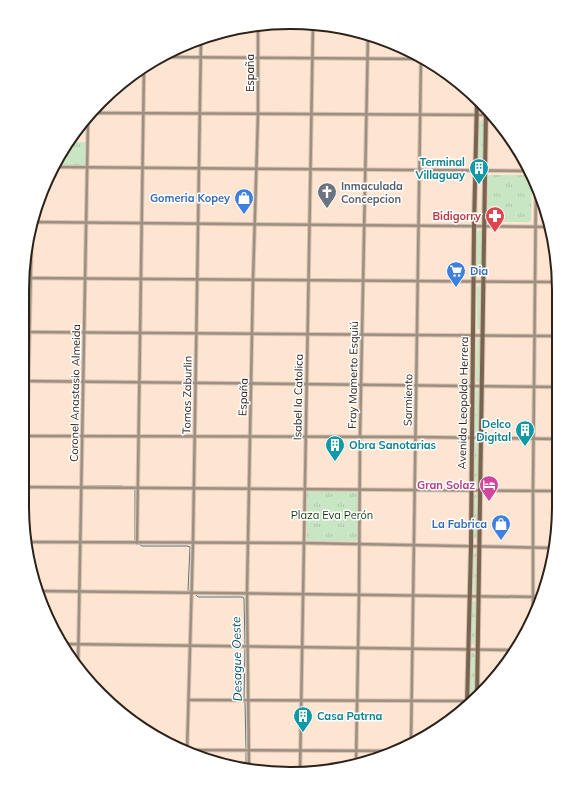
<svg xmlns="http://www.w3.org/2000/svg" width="581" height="796" viewBox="0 0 581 796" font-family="Mulish,sans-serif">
	<defs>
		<pattern id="grass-tufts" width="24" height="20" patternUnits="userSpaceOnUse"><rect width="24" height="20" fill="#c8e6c4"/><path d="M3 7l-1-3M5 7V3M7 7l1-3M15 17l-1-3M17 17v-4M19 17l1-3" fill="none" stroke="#acc5a8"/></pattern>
	</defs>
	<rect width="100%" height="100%" fill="#fde5d2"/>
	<!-- grass -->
	<g fill="url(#grass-tufts)">
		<path d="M482,120L484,122L483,164L480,167L478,164L479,122Z"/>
		<path d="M67,142H86L85,166H56Z"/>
		<path d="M489,175H530L532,177L531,221L529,222H490L488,220V176Z"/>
		<path d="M479,230L482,232L481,273L479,275L477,274V232Z"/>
		<path d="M479,285L481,287V328L479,330L477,329V287Z"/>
		<path d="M477,338L481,340L480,381L478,383L476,381Z"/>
		<path d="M478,389L480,391V432L478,434L475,432L476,391Z"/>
		<path d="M477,441L479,442V484L477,486L474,484L475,442Z"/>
		<path d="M308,490L357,491L358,493V538L356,541H307L306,494Z"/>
		<path d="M477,494L479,496V537L476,539L474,538V496Z"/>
		<path d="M476,549L478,551L477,592L475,594L473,592L474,551Z"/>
		<path d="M475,600L477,602L476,643L473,645L471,644L472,602Z"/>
		<path d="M473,652L475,654V695L473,697L470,695L471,654Z"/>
	</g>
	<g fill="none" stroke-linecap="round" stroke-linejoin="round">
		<!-- stream -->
		<g stroke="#577782" stroke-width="1">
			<path d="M85,486H122"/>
			<path d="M135,541V490"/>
			<path d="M139,544L142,546H187L190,547L188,590L190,591"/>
			<path d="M195,594L198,597H243L244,599L245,645"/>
			<path d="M244,699L245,648"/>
			<path d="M245,702L246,749"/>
			<path d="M246,752V769"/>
		</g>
		<!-- street casing -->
		<g stroke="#d8c2b1" stroke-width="4.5">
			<g id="street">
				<path d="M161,57L426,59"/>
				<path d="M94,113L492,115"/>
				<path d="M55,167L529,171"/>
				<path d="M31,222L549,227"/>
				<path d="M24,278L557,282"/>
				<path d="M22,332L557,336"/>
				<path d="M22,381L558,387"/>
				<path d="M22,436L416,437L558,439"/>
				<path d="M22,487L558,491"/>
				<path d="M25,531L32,219"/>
				<path d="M27,542L304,543L554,548"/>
				<path d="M137,543L144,67"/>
				<path d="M39,591L541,597"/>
				<path d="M533,616V490L536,183"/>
				<path d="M63,644L516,650"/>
				<path d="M78,667L88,119"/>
				<path d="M189,700L473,701"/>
				<path d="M411,743L421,56"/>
				<path d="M182,750L398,751"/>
				<path d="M187,752L193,543L201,39"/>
				<path d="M356,764L359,595L360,437L368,34"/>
				<path d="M249,769L247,593L253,280L258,114V25"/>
				<path d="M300,771L313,24"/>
			</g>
		</g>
		<!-- secondary casing -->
		<g stroke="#d8c2b1" stroke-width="6">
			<g id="secondary">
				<path d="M477,697L486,109"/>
				<path d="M467,706L471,546L474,226L477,99"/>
			</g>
		</g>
		<!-- street -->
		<use href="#street" stroke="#9e9081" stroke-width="2.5"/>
		<!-- secondary -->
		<use href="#secondary" stroke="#79654f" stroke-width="4"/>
	</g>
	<!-- icons -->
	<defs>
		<g id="building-pin" transform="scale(1)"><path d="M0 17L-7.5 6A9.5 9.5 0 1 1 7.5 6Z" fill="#0f9aa8" stroke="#fff"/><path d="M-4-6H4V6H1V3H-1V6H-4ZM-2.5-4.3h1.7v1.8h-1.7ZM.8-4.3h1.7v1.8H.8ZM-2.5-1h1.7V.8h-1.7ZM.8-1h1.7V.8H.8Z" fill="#fff"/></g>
		<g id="church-pin" transform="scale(1)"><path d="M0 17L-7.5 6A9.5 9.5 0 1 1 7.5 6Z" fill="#6b7280" stroke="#fff"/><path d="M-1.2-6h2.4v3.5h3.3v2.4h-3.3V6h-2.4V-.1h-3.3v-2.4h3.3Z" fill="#fff"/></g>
		<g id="shop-pin" transform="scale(1)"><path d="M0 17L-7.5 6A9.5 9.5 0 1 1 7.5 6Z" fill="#3f7fe0" stroke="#fff"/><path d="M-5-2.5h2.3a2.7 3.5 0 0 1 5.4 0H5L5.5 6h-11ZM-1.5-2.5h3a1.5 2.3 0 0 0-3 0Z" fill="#fff"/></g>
		<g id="pharmacy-pin" transform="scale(1)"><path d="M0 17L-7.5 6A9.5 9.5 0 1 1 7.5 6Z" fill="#e0444e" stroke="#fff"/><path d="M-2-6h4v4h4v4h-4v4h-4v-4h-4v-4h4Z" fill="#fff"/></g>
		<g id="supermarket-pin" transform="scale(1)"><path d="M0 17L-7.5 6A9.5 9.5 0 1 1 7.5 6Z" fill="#3f7fe0" stroke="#fff"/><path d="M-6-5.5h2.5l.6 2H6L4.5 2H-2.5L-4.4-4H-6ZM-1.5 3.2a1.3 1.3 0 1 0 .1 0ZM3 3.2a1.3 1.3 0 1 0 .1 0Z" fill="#fff"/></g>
		<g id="hotel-pin" transform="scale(1)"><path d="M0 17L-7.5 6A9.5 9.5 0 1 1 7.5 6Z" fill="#d1479c" stroke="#fff"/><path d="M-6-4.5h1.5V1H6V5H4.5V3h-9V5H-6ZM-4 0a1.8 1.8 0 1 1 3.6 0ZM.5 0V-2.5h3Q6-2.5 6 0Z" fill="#fff"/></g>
	</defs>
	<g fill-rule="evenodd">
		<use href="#building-pin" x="479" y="168"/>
		<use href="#church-pin" x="327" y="192"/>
		<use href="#shop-pin" x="244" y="198"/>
		<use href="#pharmacy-pin" x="495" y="216"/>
		<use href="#supermarket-pin" x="456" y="271"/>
		<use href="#building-pin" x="525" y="430"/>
		<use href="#building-pin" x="335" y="445"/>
		<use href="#hotel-pin" x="489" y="485"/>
		<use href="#shop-pin" x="501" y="524"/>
		<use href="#building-pin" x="303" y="716"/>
	</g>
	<g text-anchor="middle" stroke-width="3" stroke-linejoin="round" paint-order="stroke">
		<!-- street labels -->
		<g font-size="11" fill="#2d2219" stroke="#fff">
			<text transform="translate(250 73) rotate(-90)" y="4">España</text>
			<text transform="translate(353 375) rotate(-89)" y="4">Fray Mamerto Esquiú</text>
			<text transform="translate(75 393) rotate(-89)" y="4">Coronel Anastasio Almeida</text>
			<text transform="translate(187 395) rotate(-89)" y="4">Tomas Zaburlin</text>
			<text transform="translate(243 397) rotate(-88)" y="4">España</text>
			<text transform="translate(298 397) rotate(-89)" y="4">Isabel la Catolica</text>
			<text transform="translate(408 400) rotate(-89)" y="4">Sarmiento</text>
			<text transform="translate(463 403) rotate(-89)" y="4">Avenida Leopoldo Herrera</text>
		</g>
		<!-- culture labels -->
		<g font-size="11" font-weight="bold" fill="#0d838f" stroke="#fff" text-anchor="end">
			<text x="465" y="166">Terminal<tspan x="465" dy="13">Villaguay</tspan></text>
			<text x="511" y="428">Delco<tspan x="511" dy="13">Digital</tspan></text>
			<text x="349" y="449" text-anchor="start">Obra Sanotarias</text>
			<text x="317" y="720" text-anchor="start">Casa Patrna</text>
		</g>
		<!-- worship labels -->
		<g font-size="11" font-weight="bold" fill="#5b616d" stroke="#fff" text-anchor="start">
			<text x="341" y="190">Inmaculada<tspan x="341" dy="13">Concepcion</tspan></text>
		</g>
		<!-- shop labels -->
		<g font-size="11" font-weight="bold" fill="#366cbe" stroke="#fff" text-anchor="end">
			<text x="230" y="202">Gomeria Kopey</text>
			<text x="470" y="275" text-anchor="start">Dia</text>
			<text x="487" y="528">La Fabrica</text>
		</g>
		<!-- health labels -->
		<g font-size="11" font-weight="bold" fill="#be3a42" stroke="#fff" text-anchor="end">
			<text x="481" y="220">Bidigorry</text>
		</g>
		<!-- hotel labels -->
		<g font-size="11" font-weight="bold" fill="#b23c85" stroke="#fff" text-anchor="end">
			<text x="475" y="489">Gran Solaz</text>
		</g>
		<!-- park labels -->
		<g font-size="11" fill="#0f3b08" stroke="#fff">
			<text x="332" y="519">Plaza Eva Perón</text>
		</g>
		<!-- water labels -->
		<g font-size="12" font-style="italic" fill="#075165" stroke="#fff">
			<text transform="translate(237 659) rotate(-91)" y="4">Desague Oeste</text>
		</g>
	</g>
	<!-- crop -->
	<path d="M0 0H581V796H0ZM290 29H291A261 261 0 0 1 552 290V506A261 261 0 0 1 291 767H290A261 261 0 0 1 29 506V290A261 261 0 0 1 290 29Z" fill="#fff" fill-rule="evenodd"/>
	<path fill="none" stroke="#2d2219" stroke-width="2" d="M290 29H291A261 261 0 0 1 552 290V506A261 261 0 0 1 291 767H290A261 261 0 0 1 29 506V290A261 261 0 0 1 290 29Z"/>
</svg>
